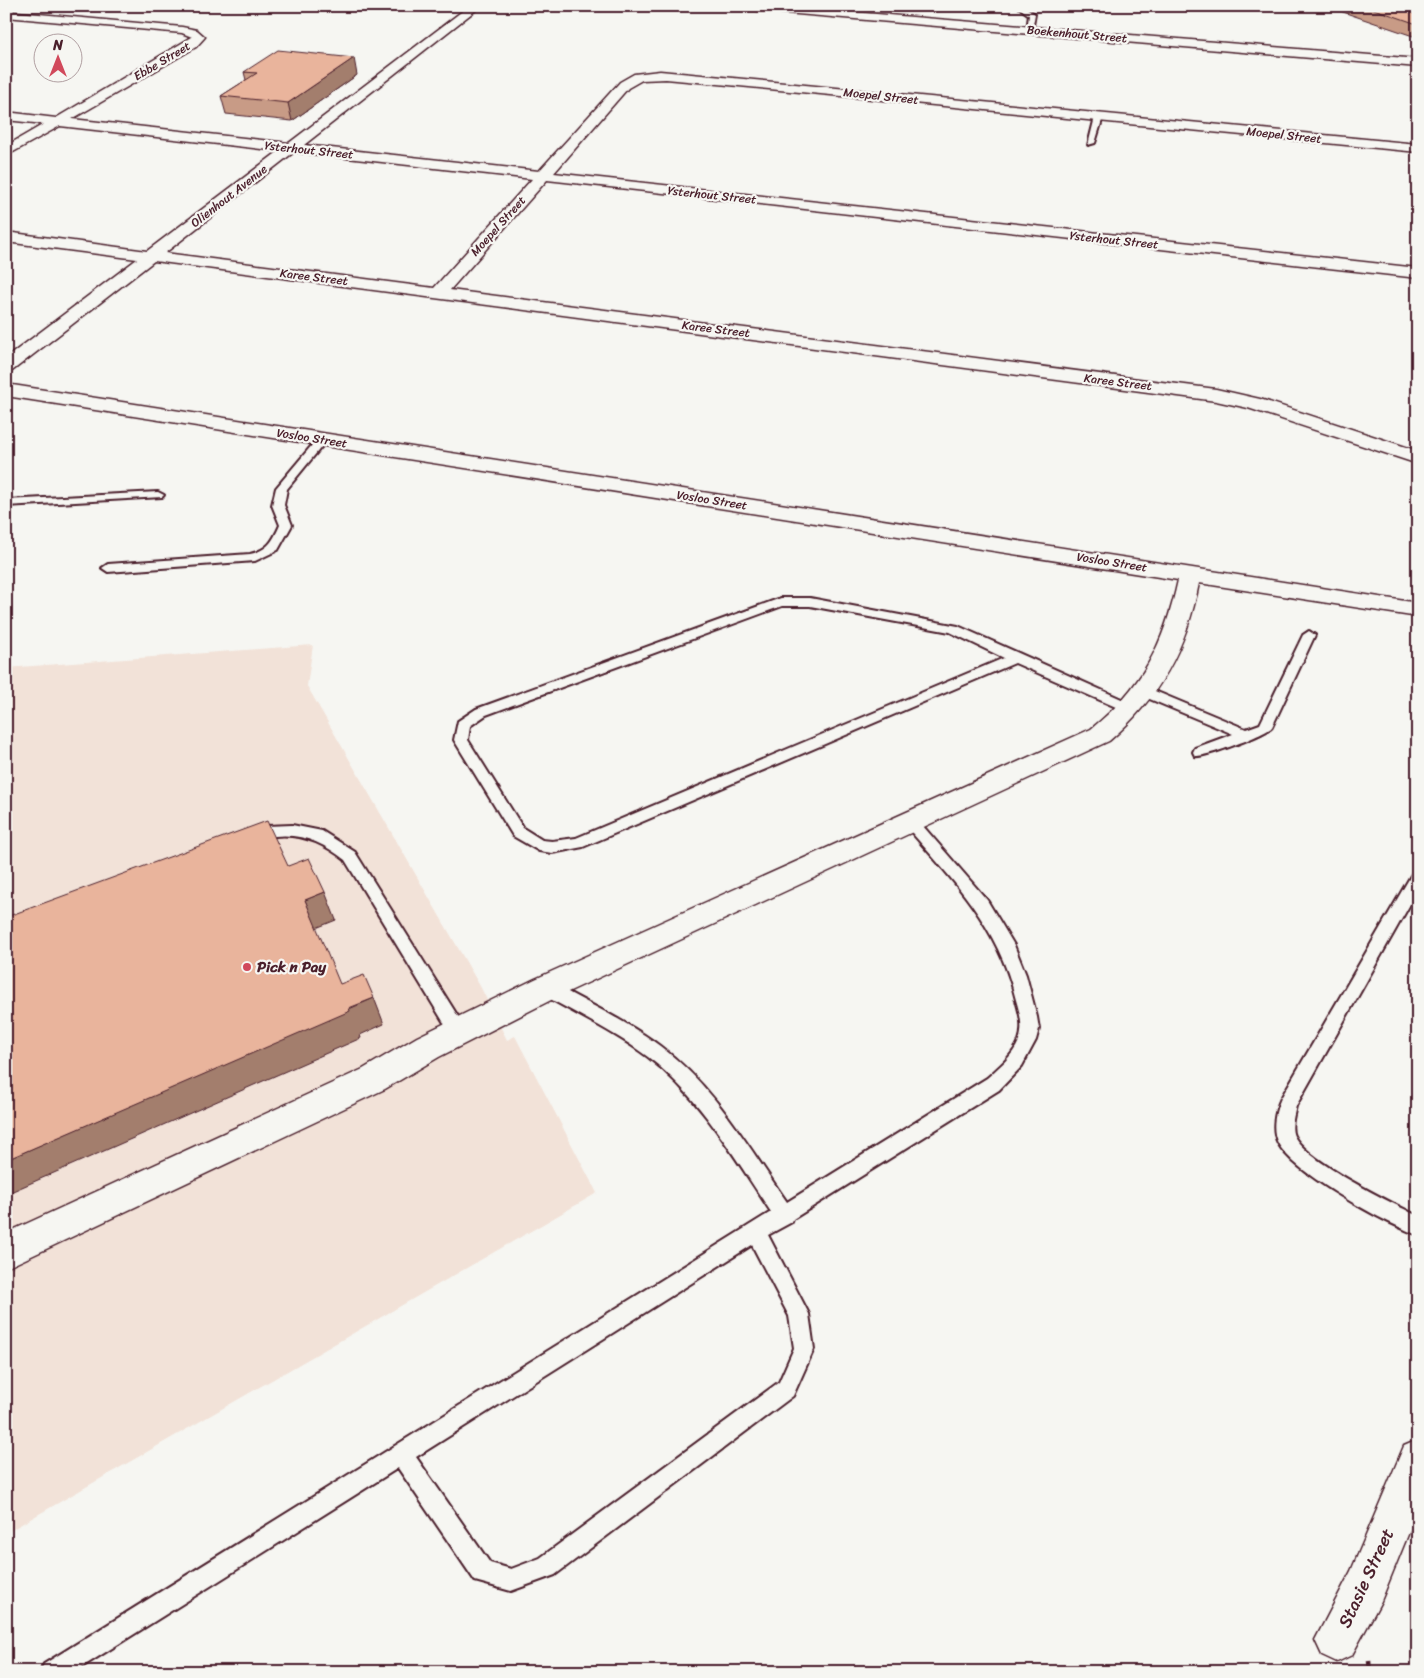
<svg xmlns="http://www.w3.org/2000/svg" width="1424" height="1678" viewBox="0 0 1424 1678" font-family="Sriracha,sans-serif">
	<rect width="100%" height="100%" fill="#f6f6f2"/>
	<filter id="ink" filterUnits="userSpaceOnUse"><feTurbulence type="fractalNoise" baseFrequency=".02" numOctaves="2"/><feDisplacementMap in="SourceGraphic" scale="10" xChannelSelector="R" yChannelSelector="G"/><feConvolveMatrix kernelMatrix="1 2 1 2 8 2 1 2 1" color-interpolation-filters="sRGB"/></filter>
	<g filter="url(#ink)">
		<!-- built -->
		<path fill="#f2e2d8" d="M313,645L307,686L480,986L507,1040L515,1036L597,1193L6,1533V668Z"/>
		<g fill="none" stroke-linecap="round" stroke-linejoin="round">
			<!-- service casing -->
			<g stroke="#4a1f2b" stroke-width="4">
				<g id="service">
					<path d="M1017,6H1024L1035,14L1032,31L1027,30L1029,15Z"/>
					<path d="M1099,115L1103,117L1095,143L1088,145L1095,117Z"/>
					<path d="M322,437L327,440L287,489L284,505L292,525L278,550L255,561L108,572L102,568L108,564L250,554C268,550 273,541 280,525L272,505L276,488L318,438Z"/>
					<path d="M158,492L164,495L162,497L6,506V500Z"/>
					<path d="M781,598H810L958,626L1135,705L1137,708L1130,713L1125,711L1015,663L583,847L552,853L539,851L513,836L454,740L458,721L476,709ZM782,606H810L950,632L1004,658L576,838L552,841L542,840L523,828L468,740L470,726L486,715Z"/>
					<path d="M1309,631L1315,635L1272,727C1267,734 1204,758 1195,756L1193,752L1195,748L1233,734L1140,695L1138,692L1140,689H1150L1246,729L1260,724L1303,635Z"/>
					<path d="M911,816L916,818L987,900L1014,945L1026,975L1037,1017L1039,1029L1036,1040L1022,1066L999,1090L793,1219L792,1222L768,1235L809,1314L814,1349L793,1396L555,1575L511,1591L475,1581L398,1468L74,1672H40L44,1664L771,1212C735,1158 701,1098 648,1057C615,1032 576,1014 540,993L538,988L540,983L546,981L552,983C588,1004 627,1021 660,1046C715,1087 749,1148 787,1202L987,1078C998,1068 1013,1056 1019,1041C1024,1027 1020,1014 1016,1000C998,925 955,883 906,826L904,822L906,818ZM752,1245L789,1316L794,1348L779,1382L540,1558L511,1569L490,1563L416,1457Z"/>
					<path d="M292,825L322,831L355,852L464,1026L467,1031L464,1036L458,1038L452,1036L345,860C324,843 302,833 275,836C266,837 256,842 248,839L246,835L248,831L266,826Z"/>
					<path d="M1418,870V890L1296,1106C1294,1115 1290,1127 1294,1136C1308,1163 1389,1201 1418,1216V1235C1384,1222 1294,1174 1278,1143C1271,1130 1275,1111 1281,1098L1413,872Z"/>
				</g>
			</g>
			<!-- minor casing -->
			<g stroke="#4a1f2b" stroke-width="3">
				<g id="minor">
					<path d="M469,6H481L304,145L539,171L620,82L634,74L660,71L1418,144V152L666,79L642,80L628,88L554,173L1418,268V278L547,180L450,290L1216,389L1260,399L1418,451V464L1248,408L1216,401L154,261L12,371L6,372V358L137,259L6,242V232L147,251L279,151L60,126L6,156V146L44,124L6,120V112L56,118L192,37L182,33L6,17V11L182,27L197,30L205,37L196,47L72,119L289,143ZM294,152L532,179L434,288L165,253Z"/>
					<path d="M732,6H780L1418,59V67L737,9Z"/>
					<path d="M6,384L1418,603V617L1199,583C1187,647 1159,699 1109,741L557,997L439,1057L385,1089L6,1268V1233L363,1069L417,1037L535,979L1091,729C1143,687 1164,644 1178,580L6,396Z"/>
					<path d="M1418,1440V1510L1381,1601L1352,1655L1337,1662L1322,1655L1315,1640L1351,1571L1404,1446Z"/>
				</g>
			</g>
			<!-- path -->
			<path stroke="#4a1f2b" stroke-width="4.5" stroke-dasharray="7 5.5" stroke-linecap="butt" d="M1369,1661L1370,1672"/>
			<!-- service -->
			<use href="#service" fill="#f6f6f2" fill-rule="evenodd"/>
			<!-- minor -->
			<use href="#minor" fill="#f6f6f2" fill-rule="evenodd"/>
		</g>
		<!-- wall -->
		<g fill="#c89b86" stroke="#4a1f2b">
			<path d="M1278,6H1418V35L1413,36L1340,11L1279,8Z"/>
			<path d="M244,72L357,75L292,121L226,114L221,96L246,80Z"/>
		</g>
		<!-- shaded-wall -->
		<g fill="#a37e6d" stroke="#4a1f2b">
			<path d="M1417,24L1418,35L1413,36Z"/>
			<path d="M354,58L357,75L292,121L288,103Z"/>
			<path d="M325,892L336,920L316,928L305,900Z"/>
			<path d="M374,998L384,1024L360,1035L361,1038L6,1194V1160Z"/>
		</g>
		<!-- building -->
		<g fill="#e9b49c" stroke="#4a1f2b">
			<path d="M1365,6H1418V24H1417Z"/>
			<path d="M278,50L354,58L288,103L221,96L257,73L244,72Z"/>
			<path d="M267,821L288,866L309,858L325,892L305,900L340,984L364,975L374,998L349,1008L350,1011L6,1160V917Z"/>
		</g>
	</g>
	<!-- markers -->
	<circle fill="#d1495b" stroke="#f6f6f2" stroke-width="2" cx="247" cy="967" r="5"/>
	<g text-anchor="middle" stroke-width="4.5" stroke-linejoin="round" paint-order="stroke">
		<!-- far-street labels -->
		<g font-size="12" fill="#4a1f2b" stroke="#f6f6f2">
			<text transform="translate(1077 34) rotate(5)" y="4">Boekenhout Street</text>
			<text transform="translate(162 61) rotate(-31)" y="4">Ebbe Street</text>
			<text transform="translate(881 96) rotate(6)" y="4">Moepel Street</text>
			<text transform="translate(1284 135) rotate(6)" y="4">Moepel Street</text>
			<text transform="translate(309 150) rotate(6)" y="4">Ysterhout Street</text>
			<text transform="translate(712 195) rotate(6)" y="4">Ysterhout Street</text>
			<text transform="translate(229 196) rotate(-38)" y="4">Olienhout Avenue</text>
			<text transform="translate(498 226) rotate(-48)" y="4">Moepel Street</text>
			<text transform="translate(1114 240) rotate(6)" y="4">Ysterhout Street</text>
			<text transform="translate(314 277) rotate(7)" y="4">Karee Street</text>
			<text transform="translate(716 329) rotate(7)" y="4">Karee Street</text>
			<text transform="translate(1118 382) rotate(7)" y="4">Karee Street</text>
			<text transform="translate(312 438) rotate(9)" y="4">Vosloo Street</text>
			<text transform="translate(712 500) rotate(9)" y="4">Vosloo Street</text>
			<text transform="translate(1112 562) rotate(9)" y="4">Vosloo Street</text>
		</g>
		<!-- poi labels -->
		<g font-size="15" font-weight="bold" fill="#4a1f2b" stroke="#f6f6f2" text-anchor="start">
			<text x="257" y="972">Pick n Pay</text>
		</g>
		<!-- near-street labels -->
		<g font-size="18" fill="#4a1f2b" stroke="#f6f6f2">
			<text transform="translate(1366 1578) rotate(-65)" y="6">Stasie Street</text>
		</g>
	</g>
	<!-- margin -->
	<rect width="1424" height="1678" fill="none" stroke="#f6f6f2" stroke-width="25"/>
	<rect x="12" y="12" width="1399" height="1653" fill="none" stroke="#4a1f2b" stroke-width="2" filter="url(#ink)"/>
	<!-- north arrow -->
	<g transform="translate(58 58)"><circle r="24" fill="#f6f6f2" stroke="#b1a0a2"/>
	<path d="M0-4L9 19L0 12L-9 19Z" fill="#d1495b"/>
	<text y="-8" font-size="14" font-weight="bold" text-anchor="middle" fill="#4a1f2b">N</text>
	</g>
</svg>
